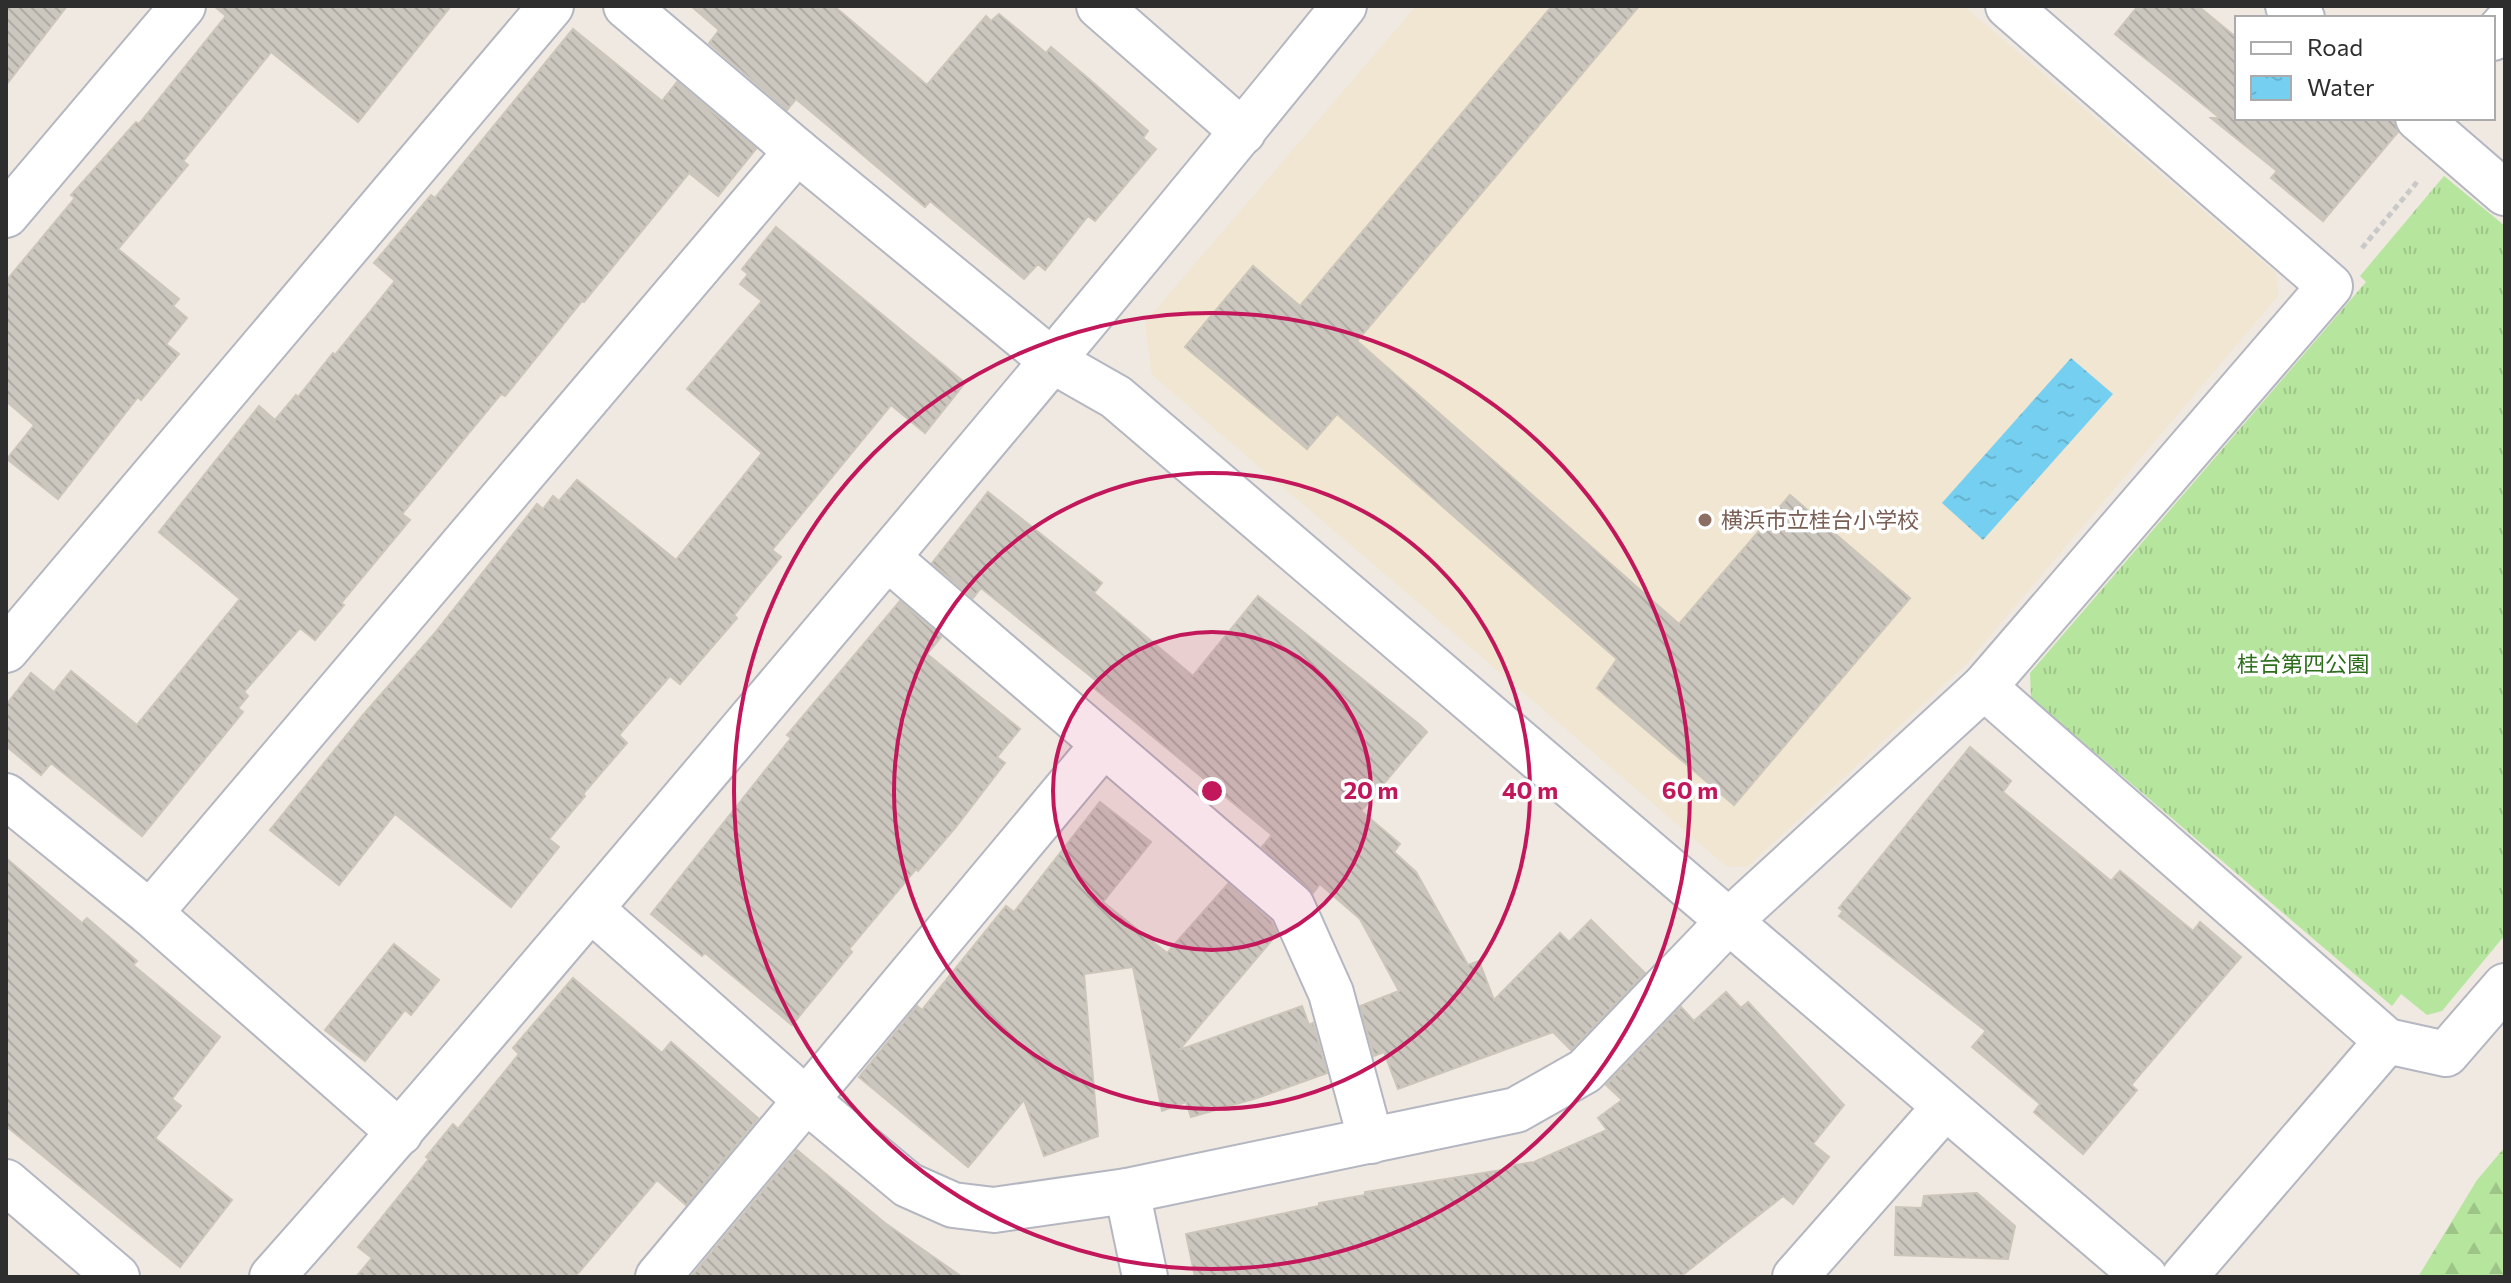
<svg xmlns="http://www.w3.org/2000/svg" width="2511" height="1283" viewBox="0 0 2511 1283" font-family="Commissioner,'Noto Sans JP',sans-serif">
	<defs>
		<pattern id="grass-tufts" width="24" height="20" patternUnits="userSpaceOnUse" patternTransform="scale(2)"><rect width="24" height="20" fill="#b6e59e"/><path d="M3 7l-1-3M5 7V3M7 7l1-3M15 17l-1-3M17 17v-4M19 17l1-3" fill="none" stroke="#9dc588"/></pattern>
		<pattern id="forest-firs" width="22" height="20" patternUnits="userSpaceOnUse" patternTransform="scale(2)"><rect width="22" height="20" fill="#b6e59e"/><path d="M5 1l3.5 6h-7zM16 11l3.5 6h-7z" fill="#9dc588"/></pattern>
		<pattern id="water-ripples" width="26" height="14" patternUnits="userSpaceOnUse" patternTransform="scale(2)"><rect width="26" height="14" fill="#75cff0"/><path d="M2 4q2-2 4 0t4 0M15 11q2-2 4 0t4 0" fill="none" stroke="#66b2ce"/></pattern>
		<pattern id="building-back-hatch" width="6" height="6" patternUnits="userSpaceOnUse" patternTransform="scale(2)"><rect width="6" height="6" fill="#cbc7bf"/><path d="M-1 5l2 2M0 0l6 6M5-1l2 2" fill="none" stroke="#afaba4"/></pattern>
	</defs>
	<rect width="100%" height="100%" fill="#efe9e1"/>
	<!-- education -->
	<path fill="#f0e6d1" d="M1416,6H1964L2275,272L2279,295L1966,664L1747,867L1726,866L1152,375L1145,322Z"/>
	<!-- grass -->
	<path fill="url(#grass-tufts)" d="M2444,176L2505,226V935L2442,1011L2427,1015L2401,994L2392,1006L2031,698L2030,673L2366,282L2360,276Z"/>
	<!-- forest -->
	<path fill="url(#forest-firs)" d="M2505,1147V1277H2418L2477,1180Z"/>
	<!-- water -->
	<path fill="url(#water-ripples)" d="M2071,358L2113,394L1983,540L1942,503Z"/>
	<!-- building -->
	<g fill="url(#building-back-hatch)" stroke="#cbc5ba" stroke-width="2">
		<path d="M6,6H67L6,85Z"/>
		<path d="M214,6H451L358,122L271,52L183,161L188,165L118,249L179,299L173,306L187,318L166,344L179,354L141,400L138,397L58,499L7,459L34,425L6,401V281L75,198L71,195L136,122L139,124L226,16Z"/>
		<path d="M691,6H834L927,85L986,16L991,21L999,14L1046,53L1051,47L1089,79L1148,131L1143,138L1156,149L1095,221L1088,216L1045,270L1038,264L1024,279L930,201L925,207L796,99L787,110L709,43L719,30Z"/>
		<path d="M1552,6H1639L1357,341L1679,624L1790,495L1910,598L1734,805L1597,688L1617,659L1337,414L1307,449L1185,347L1253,266L1300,306Z"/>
		<path d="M2138,6H2198L2237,38V118H2394L2398,132L2323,221L2271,178L2277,171L2211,118H2220L2115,34Z"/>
		<path d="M573,29L662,101L677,82L756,149L718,196L689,173L584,302L582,301L505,396L501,394L402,514L410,520L341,603L344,605L315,640L300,628L244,692L248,696L238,708L243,712L142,836L51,763L41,775L6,746V705L31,673L54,692L71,671L137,725L240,599L159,532L259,406L275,420L296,395L298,397L333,353L335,355L395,281L374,263L431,195L435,198Z"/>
		<path d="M776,227L965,383L925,433L891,405L772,550L781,557L734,615L737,618L680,684L670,676L619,735L627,743L583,794L585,796L549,839L559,847L511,907L395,814L339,885L270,830L363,715L434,634L537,504L543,509L553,496L559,501L577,480L676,560L762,453L687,389L762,301L740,284L748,274L742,269Z"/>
		<path d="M988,492L1102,583L1094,593L1193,676L1258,596L1420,725L1427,732L1361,811L1400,844L1394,852L1416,872L1468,965L1479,961L1494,1000L1560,933L1569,942L1591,920L1645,973L1571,1050L1553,1032L1398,1089L1384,1052L1374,1056L1360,1006L1399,991L1360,919L1320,884L1313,893L1262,847L1272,835L1094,688L1099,683L981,588L973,598L932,563Z"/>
		<path d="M900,601L941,637L927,654L1020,729L997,757L1005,763L955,828L918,871L916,869L849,949L852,952L792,1025L705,953L702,956L651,914L791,738L787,735Z"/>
		<path d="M1970,747L2011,781L2003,792L2111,881L2120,871L2193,931L2200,922L2241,957L2131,1085L2137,1090L2083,1154L2034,1112L2040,1104L1972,1047L1986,1031L1839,916L1843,911L1839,908Z"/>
		<path d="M1100,802L1151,842L1103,902L1167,953L1228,884L1271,921L1277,934L1179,1050L1302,1006L1309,1025L1313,1023L1327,1073L1257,1098L1191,1117L1186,1102L1162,1111L1133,967L1084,974L1098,1136L1044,1156L1024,1100L968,1167L859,1077L917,1006L922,1010L1006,906L1014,912Z"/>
		<path d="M6,858L82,923L87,918L137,961L133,965L220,1037L172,1099L181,1106L155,1138L232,1200L180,1267L6,1126Z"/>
		<path d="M394,944L439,980L411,1015L405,1010L365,1061L325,1030Z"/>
		<path d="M573,978L662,1053L671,1042L758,1118L686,1205L657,1180L575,1277H356L372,1258L358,1247L429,1159L426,1157L453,1124L458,1129L519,1054L513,1048Z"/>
		<path d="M1726,992L1741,1008L1748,1002L1844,1105L1813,1144L1829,1157L1793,1204L1783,1196L1680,1277H1195L1186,1234L1319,1206V1203L1365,1195V1192L1508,1169V1166L1534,1162L1607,1130L1598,1118L1622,1100L1606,1085L1681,1007L1694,1021Z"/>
		<path d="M797,1150L885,1223L962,1277H691Z"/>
		<path d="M1977,1193L2015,1226L2008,1259L1895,1255L1896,1207L1922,1208L1924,1196Z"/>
	</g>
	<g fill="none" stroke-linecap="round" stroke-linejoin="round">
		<!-- minor casing -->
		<g stroke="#b4b7c1" stroke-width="48">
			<g id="minor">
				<path d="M626,6L797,151L1051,360L1116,397L2145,1277"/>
				<path d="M1099,6L1243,132"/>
				<path d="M2288,6L2302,18"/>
				<path d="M2493,38L2505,24"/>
				<path d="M2418,118L2505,193"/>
				<path d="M6,215L183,6"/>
				<path d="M888,558L1292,906L1331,993L1371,1141"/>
				<path d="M6,650L551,6"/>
				<path d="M1984,687L2387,1041L2446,1054L2505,986"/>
				<path d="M6,796L150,913L400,1133"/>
				<path d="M591,909L806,1100L908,1185L953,1205L994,1210L1127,1191L1516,1110L1585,1071L1728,922L1984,687L2330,286L2008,6"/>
				<path d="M150,913L797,151"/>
				<path d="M6,1182L117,1277"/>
				<path d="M1127,1191L1145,1277"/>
				<path d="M272,1277C440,1088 603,894 767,700C961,470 1155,240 1344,6"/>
				<path d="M658,1277L1103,745"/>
				<path d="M1795,1277L1945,1107"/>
				<path d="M2184,1277L2387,1041"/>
			</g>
		</g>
		<!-- path -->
		<path stroke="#c9c9c9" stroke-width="5" stroke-dasharray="6 4" stroke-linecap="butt" d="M2362,248L2417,182"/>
		<!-- minor -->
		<use href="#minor" stroke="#fff" stroke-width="44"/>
	</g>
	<!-- distance rings -->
	<circle cx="1212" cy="791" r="159" fill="#c2185b" fill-opacity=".12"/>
	<g fill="none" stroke="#c2185b" stroke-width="4">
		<circle cx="1212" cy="791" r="159"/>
		<circle cx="1212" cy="791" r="318"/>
		<circle cx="1212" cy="791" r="478"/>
	</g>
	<!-- markers -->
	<circle fill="#8d6e63" stroke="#fff" stroke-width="3" cx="1705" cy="520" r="8"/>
	<g text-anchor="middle" stroke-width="7" stroke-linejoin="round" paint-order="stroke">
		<!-- education labels -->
		<g font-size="22" fill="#785e54" stroke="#fff" text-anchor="start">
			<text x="1721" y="528">横浜市立桂台小学校</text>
		</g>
		<!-- park labels -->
		<g font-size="22" fill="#2c6e1b" stroke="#fff">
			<text x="2303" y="672">桂台第四公園</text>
		</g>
	</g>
	<circle cx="1212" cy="791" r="12" fill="#c2185b" stroke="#fff" stroke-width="4"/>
	<g font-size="24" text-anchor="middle" font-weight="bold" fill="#c2185b" stroke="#fff" stroke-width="7" stroke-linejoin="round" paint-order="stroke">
		<text x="1371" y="799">20 m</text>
		<text x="1530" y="799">40 m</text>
		<text x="1690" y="799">60 m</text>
	</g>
	<!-- border -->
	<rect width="2511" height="1283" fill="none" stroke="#2e2e2e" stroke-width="16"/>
	<!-- legend -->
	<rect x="2235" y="16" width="260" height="104" fill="#ffffff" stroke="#ababab" stroke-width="2"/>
	<rect x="2251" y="42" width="40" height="12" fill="#ffffff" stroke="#ababab" stroke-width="2"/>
	<text x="2307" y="56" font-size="24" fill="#2e2e2e">Road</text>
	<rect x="2251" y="76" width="40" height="24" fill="url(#water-ripples)" stroke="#ababab" stroke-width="2"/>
	<text x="2307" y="96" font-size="24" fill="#2e2e2e">Water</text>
</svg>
